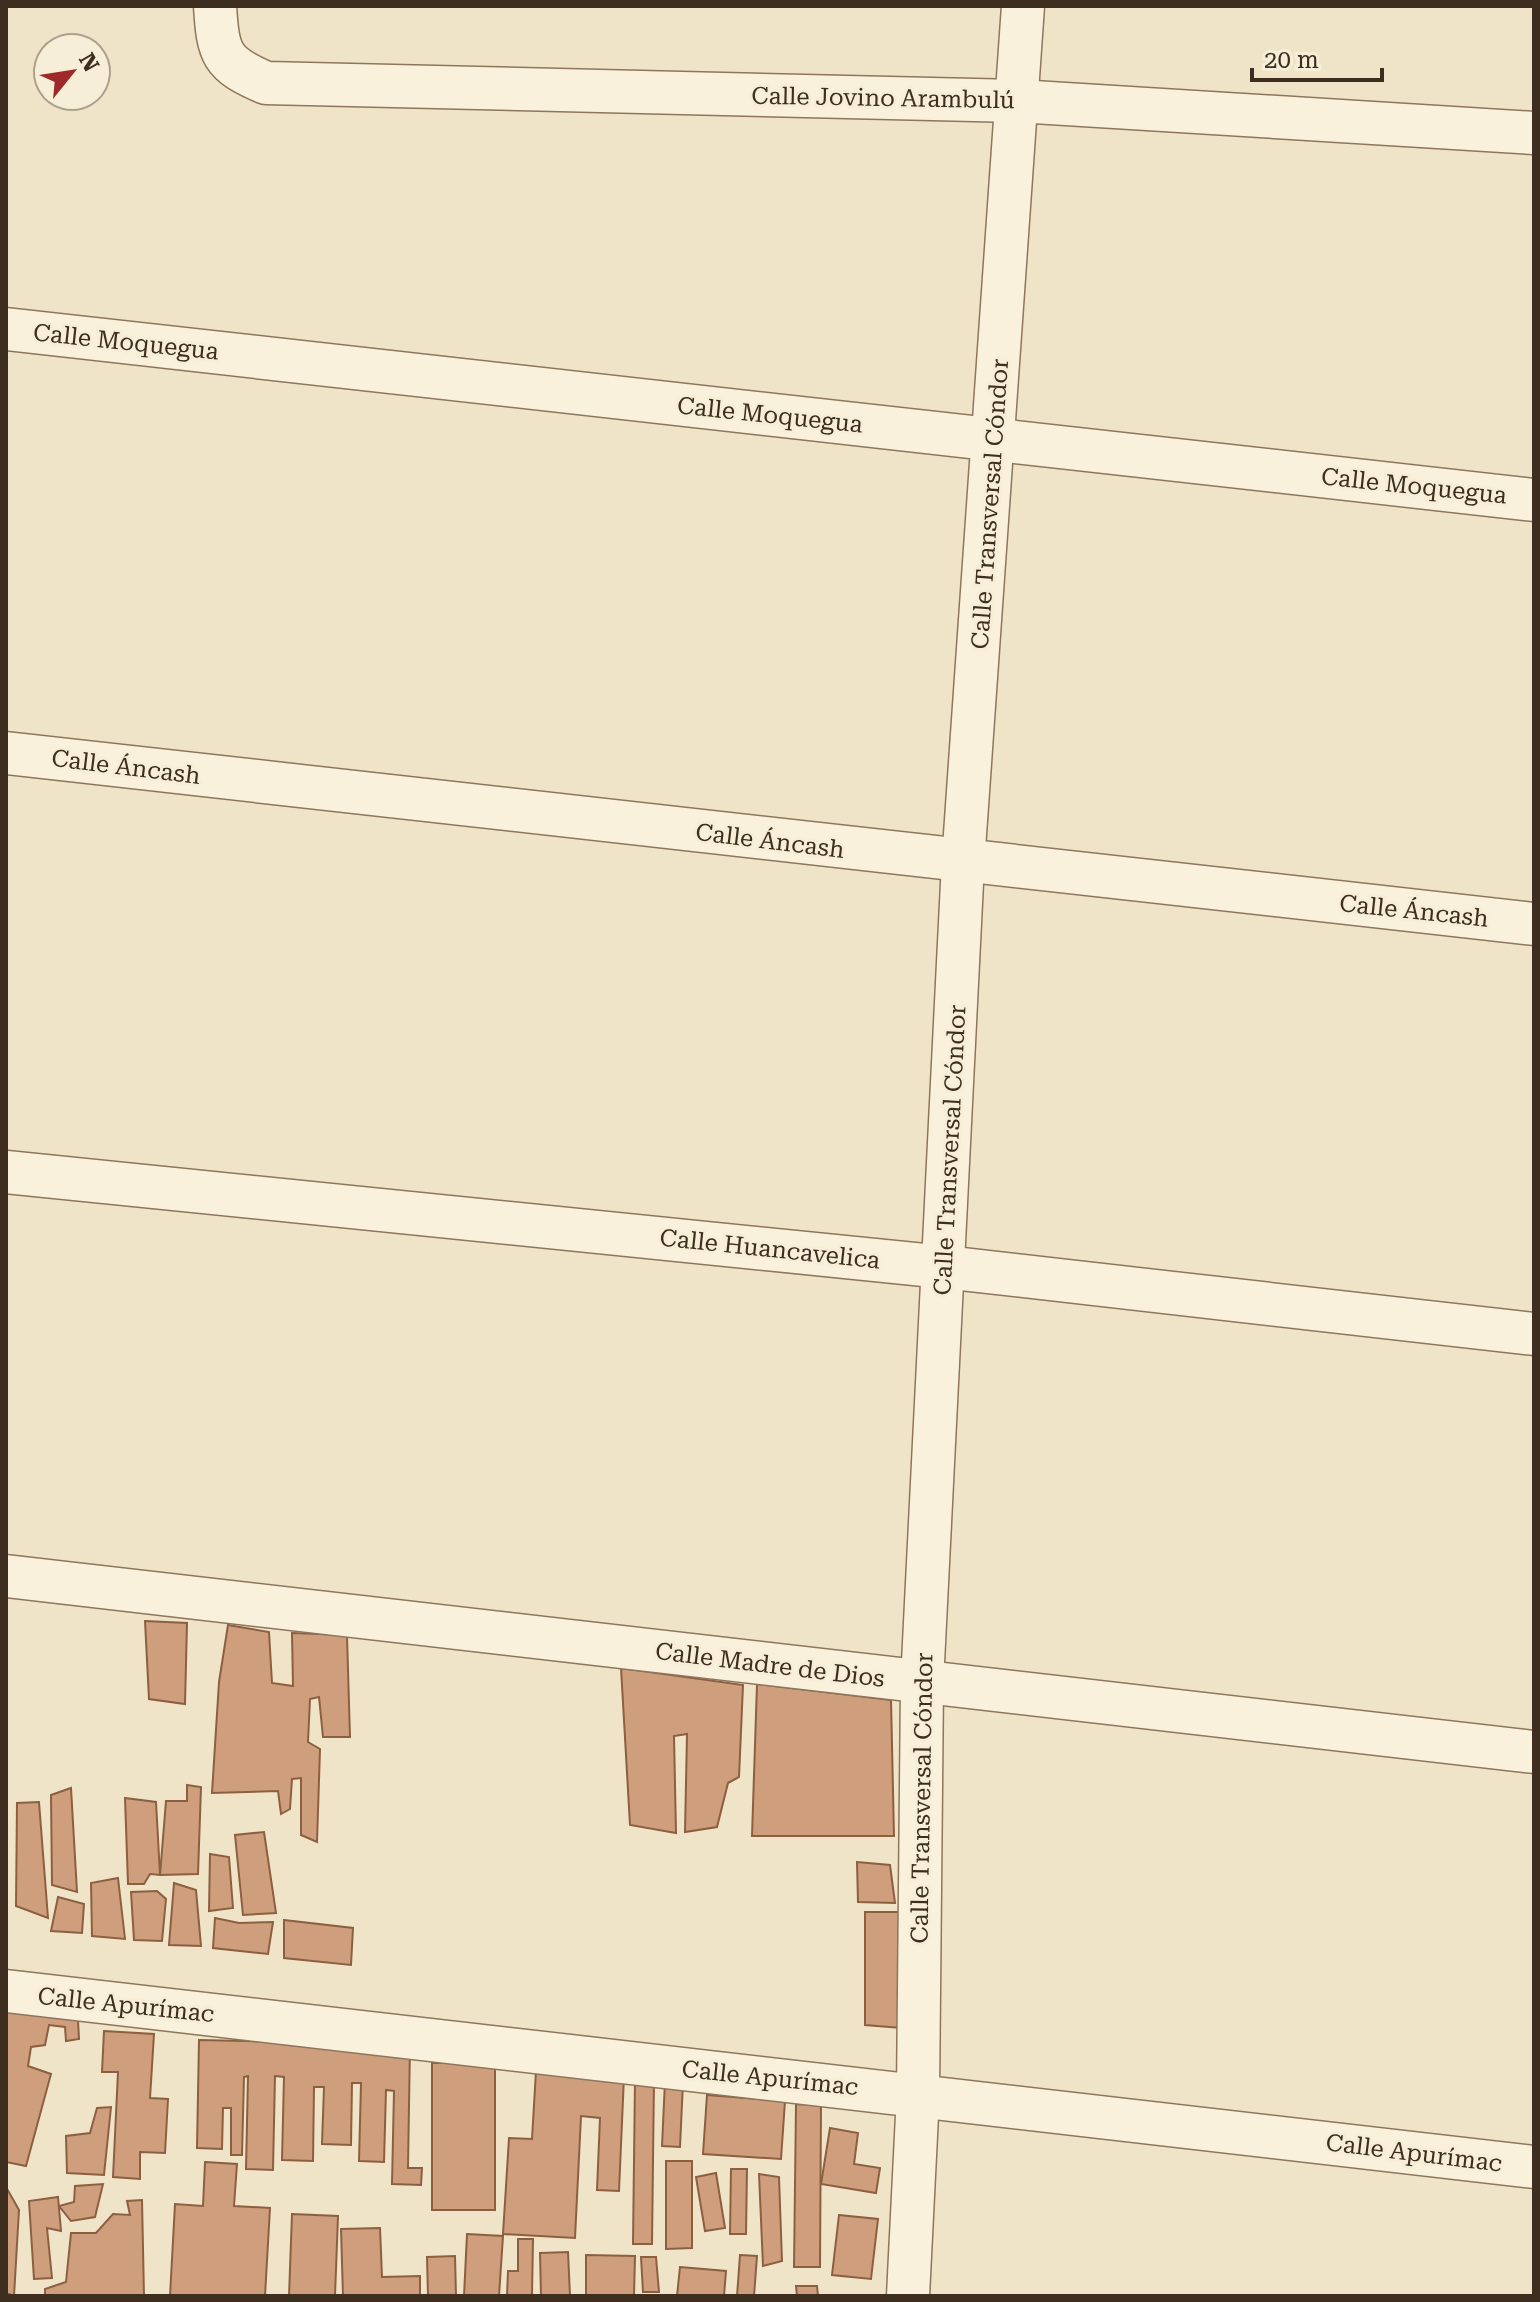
<svg xmlns="http://www.w3.org/2000/svg" width="1540" height="2302" viewBox="0 0 1540 2302" font-family="'Roboto Serif',serif">
	<rect width="100%" height="100%" fill="#f0e4c8"/>
	<!-- building -->
	<g fill="#cf9f7d" stroke="#8d5f41" stroke-width="2">
		<path d="M145,1621L187,1623L185,1704L149,1699Z"/>
		<path d="M228,1625L269,1632L272,1683L293,1686L292,1633L347,1635L350,1737H323L319,1697L310,1699L308,1742L320,1749L317,1842L301,1835V1778L292,1779L290,1809L281,1814L278,1791L212,1793L219,1682Z"/>
		<path d="M621,1668L743,1685L739,1777L728,1783L717,1827L685,1832L687,1734L674,1736L676,1833L630,1825Z"/>
		<path d="M757,1684L891,1700L894,1836H752Z"/>
		<path d="M187,1785L201,1787L198,1874L160,1875L166,1801H187Z"/>
		<path d="M71,1788L77,1892L52,1885L51,1795Z"/>
		<path d="M125,1798L156,1802L160,1875L150,1874L144,1884H128Z"/>
		<path d="M39,1802L48,1918L16,1906L17,1803Z"/>
		<path d="M264,1832L276,1913L243,1915L235,1835Z"/>
		<path d="M210,1854L229,1857L233,1908L209,1911Z"/>
		<path d="M857,1862L890,1865L895,1903L858,1902Z"/>
		<path d="M118,1878L125,1939L92,1936L91,1883Z"/>
		<path d="M174,1883L196,1890L201,1946L169,1945Z"/>
		<path d="M157,1891L166,1899L162,1941L134,1940L131,1892Z"/>
		<path d="M58,1897L84,1904L82,1933L51,1931Z"/>
		<path d="M865,1912H904L901,2028L865,2025Z"/>
		<path d="M215,1918L239,1923L273,1922L268,1954L213,1948Z"/>
		<path d="M284,1920L353,1928L351,1965L284,1958Z"/>
		<path d="M6,2008L78,2020L79,2039L66,2041L65,2027L49,2025L45,2045L31,2047L28,2066L51,2074L26,2166L6,2162Z"/>
		<path d="M104,2031L154,2034L150,2098L168,2099L165,2153L140,2152V2179L113,2177L118,2072H102Z"/>
		<path d="M199,2040L410,2045L408,2168H422L421,2185L392,2184L394,2091L386,2090L384,2162L359,2161L361,2083H352L351,2145L322,2144L324,2087H314L313,2161L282,2160L284,2077L275,2076L273,2170L246,2169L248,2076L244,2077L242,2155H231V2108H223L222,2149L197,2148Z"/>
		<rect x="432" y="2063" width="63" height="147"/>
		<path d="M536,2071L624,2076L619,2191L597,2190L600,2118L581,2116L575,2238L503,2234L509,2138L532,2139Z"/>
		<path d="M635,2079H654L652,2244H633Z"/>
		<path d="M665,2081L683,2082L680,2147L662,2146Z"/>
		<path d="M707,2095L785,2101L781,2159L703,2154Z"/>
		<path d="M796,2104L821,2105L820,2267H794Z"/>
		<path d="M111,2107L104,2175L67,2173L66,2136L90,2133L97,2108Z"/>
		<path d="M830,2128L858,2133L854,2164L880,2168L876,2193L821,2184Z"/>
		<path d="M666,2161H692V2248L666,2249Z"/>
		<path d="M205,2162L237,2164L234,2206L270,2208L265,2296H170L175,2204L203,2206Z"/>
		<path d="M731,2169H747L746,2234H730Z"/>
		<path d="M716,2173L725,2228L705,2231L696,2177Z"/>
		<path d="M759,2174L779,2177L782,2261L763,2266Z"/>
		<path d="M103,2184L95,2217L71,2221L59,2206L74,2202L75,2186Z"/>
		<path d="M6,2187L19,2210L14,2296L6,2293Z"/>
		<path d="M58,2197L61,2231L47,2228L52,2278L34,2279L29,2201Z"/>
		<path d="M142,2200L144,2296H45V2289L66,2282L71,2233H96L113,2214L130,2215L127,2201Z"/>
		<path d="M292,2214L338,2216L335,2296H289Z"/>
		<path d="M839,2215L878,2219L871,2279L832,2275Z"/>
		<path d="M380,2228L382,2277L420,2276V2296H343L341,2229Z"/>
		<path d="M467,2234L503,2236L499,2296H464Z"/>
		<path d="M518,2239H533L532,2296H507L508,2271H518Z"/>
		<path d="M568,2252L570,2296H541L540,2253Z"/>
		<path d="M586,2255L635,2256L634,2296H586Z"/>
		<path d="M740,2255L757,2256L754,2296H737Z"/>
		<path d="M455,2256L456,2296H428L427,2257Z"/>
		<path d="M641,2257H656L659,2292H643Z"/>
		<path d="M680,2267L726,2271L724,2296H677Z"/>
		<path d="M796,2286H817L818,2296H797Z"/>
	</g>
	<g fill="none" stroke-linecap="round" stroke-linejoin="round">
		<!-- minor casing -->
		<g stroke="#8d765c" stroke-width="45">
			<g id="minor">
				<path d="M215,6C218,54 221,64 266,83L1017,101L1534,133"/>
				<path d="M6,329L1534,500"/>
				<path d="M6,753L1534,924"/>
				<path d="M6,1172L944,1267L1534,1334"/>
				<path d="M6,1576L1534,1752"/>
				<path d="M6,1991L1534,2167"/>
				<path d="M908,2296L918,2095L922,1683L963,863L1023,6"/>
			</g>
		</g>
		<!-- minor -->
		<use href="#minor" stroke="#faf1dc" stroke-width="42"/>
	</g>
	<g text-anchor="middle" stroke-width="6" stroke-linejoin="round" paint-order="stroke">
		<!-- street labels -->
		<g font-size="24" fill="#3d2e20" stroke="#f7eed8">
			<text transform="translate(883 98) rotate(1)" y="8">Calle Jovino Arambulú</text>
			<text transform="translate(126 342) rotate(6)" y="8">Calle Moquegua</text>
			<text transform="translate(770 415) rotate(6)" y="8">Calle Moquegua</text>
			<text transform="translate(1414 486) rotate(6)" y="8">Calle Moquegua</text>
			<text transform="translate(990 504) rotate(-86)" y="8">Calle Transversal Cóndor</text>
			<text transform="translate(126 767) rotate(7)" y="8">Calle Áncash</text>
			<text transform="translate(770 841) rotate(7)" y="8">Calle Áncash</text>
			<text transform="translate(1414 911) rotate(6)" y="8">Calle Áncash</text>
			<text transform="translate(950 1150) rotate(-87)" y="8">Calle Transversal Cóndor</text>
			<text transform="translate(770 1249) rotate(6)" y="8">Calle Huancavelica</text>
			<text transform="translate(770 1665) rotate(7)" y="8">Calle Madre de Dios</text>
			<text transform="translate(922 1798) rotate(-89)" y="8">Calle Transversal Cóndor</text>
			<text transform="translate(126 2005) rotate(6)" y="8">Calle Apurímac</text>
			<text transform="translate(770 2078) rotate(6)" y="8">Calle Apurímac</text>
			<text transform="translate(1414 2153) rotate(7)" y="8">Calle Apurímac</text>
		</g>
	</g>
	<!-- border -->
	<rect width="1540" height="2302" fill="none" stroke="#3d2e20" stroke-width="16"/>
	<!-- north arrow -->
	<g transform="translate(72 72) rotate(60)"><circle r="38" fill="#f7eed8" stroke="#ada18e" stroke-width="2"/>
	<path d="M0-6L14 30L0 20L-14 30Z" fill="#9e2a2b"/>
	<text y="-12" font-size="22" font-weight="bold" text-anchor="middle" fill="#3d2e20">N</text>
	</g>
	<!-- scale -->
	<path d="M1252 68v12h130v-12" fill="none" stroke="#3d2e20" stroke-width="4"/>
	<text x="1264" y="68" font-size="24" fill="#3d2e20" stroke="#f7eed8" stroke-width="6" paint-order="stroke">20 m</text>
</svg>
